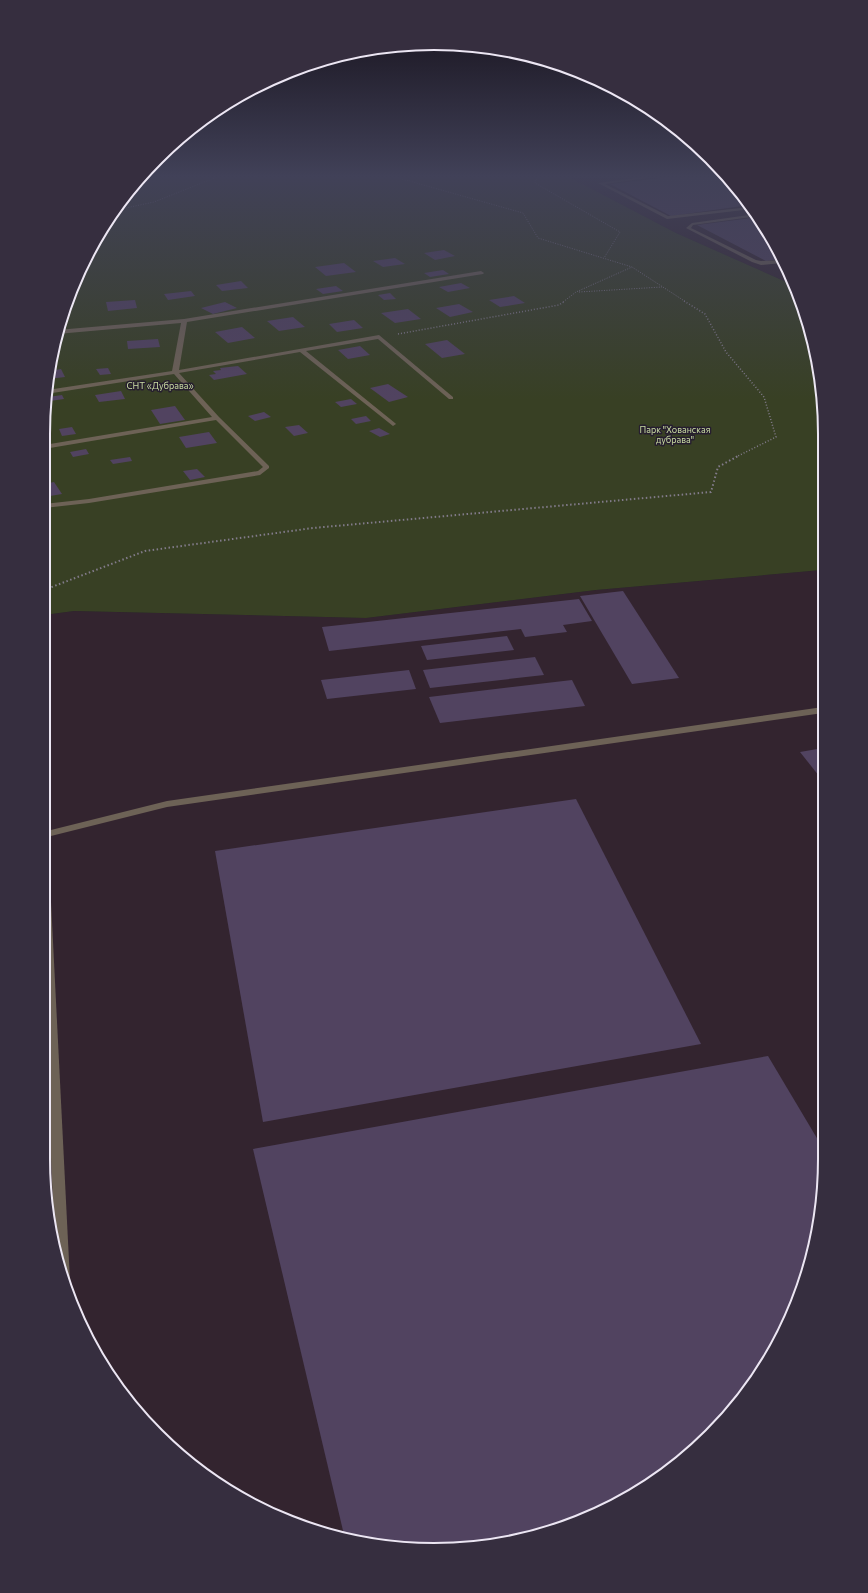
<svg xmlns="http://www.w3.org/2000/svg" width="868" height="1593" viewBox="0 0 868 1593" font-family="Commissioner,sans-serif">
	<rect width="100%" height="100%" fill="#261e2f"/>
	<!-- industrial -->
	<g fill="#33242f">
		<path d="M569,177H724L759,217L793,285L676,233Z"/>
		<path d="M822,570L824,1184L812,1260L773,1354L744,1397L692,1453L651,1484L584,1520L535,1537L460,1549H408L333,1537L284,1520L217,1484L176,1453L124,1397L95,1354L64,1285L50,1235L43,1159L44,615L74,611L366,618L596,590Z"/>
	</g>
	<!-- green -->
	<path fill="#384024" d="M140,177H569L676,233L793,285L804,308L822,383V570L596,590L366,618L74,611L44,615V409L56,333L95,239Z"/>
	<!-- building -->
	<g fill="#514360">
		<path d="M670,177H724L749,205L671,216L610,184Z"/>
		<path d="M759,217L773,244L768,245L774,248L780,259L766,261L697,225Z"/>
		<path d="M444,250L455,256L435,260L424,253Z"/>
		<path d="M395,258L405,264L383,267L373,261Z"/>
		<path d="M344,263L356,272L326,276L315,267Z"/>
		<path d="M443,270L449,274L430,277L424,273Z"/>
		<path d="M241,281L248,288L222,291L216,285Z"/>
		<path d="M461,283L470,288L448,292L439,287Z"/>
		<path d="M336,286L343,291L323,294L316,289Z"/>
		<path d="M191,291L195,296L168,300L164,294Z"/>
		<path d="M390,293L396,299L384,300L378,295Z"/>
		<path d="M514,296L525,303L500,307L489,300Z"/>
		<path d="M135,300L137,308L108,311L106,302Z"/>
		<path d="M225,302L237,308L213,314L201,308Z"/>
		<path d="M459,304L473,312L450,317L436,308Z"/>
		<path d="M408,309L421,319L395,323L381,313Z"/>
		<path d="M293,317L305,327L279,331L267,321Z"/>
		<path d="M354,320L363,328L337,332L329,324Z"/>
		<path d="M242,327L255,338L228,343L215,332Z"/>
		<path d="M158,339L160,347L128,349L127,341Z"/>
		<path d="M447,340L465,354L442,358L425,344Z"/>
		<path d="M360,346L370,355L348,359L338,350Z"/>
		<path d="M238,366L247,374L214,380L209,375L216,374L213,371L221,370L220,368Z"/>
		<path d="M108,368L111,374L100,375L96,369Z"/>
		<path d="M61,369L65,377L49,379L50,371Z"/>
		<path d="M388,384L408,397L389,402L370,388Z"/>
		<path d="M121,391L125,399L99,402L95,395Z"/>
		<path d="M62,395L64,399L50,401L48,397Z"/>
		<path d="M351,399L357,404L341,407L335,402Z"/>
		<path d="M175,406L185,420L160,424L151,410Z"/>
		<path d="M264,412L271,417L255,421L248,416Z"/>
		<path d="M366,416L371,421L356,424L351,419Z"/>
		<path d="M299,425L308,433L294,436L285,427Z"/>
		<path d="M72,427L76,434L62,436L59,429Z"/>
		<path d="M379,428L390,434L380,437L369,431Z"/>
		<path d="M209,432L217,443L186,448L179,437Z"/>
		<path d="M86,449L89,454L73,457L70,452Z"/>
		<path d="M130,457L132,461L113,464L110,460Z"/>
		<path d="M197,469L205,477L190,480L183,471Z"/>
		<path d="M54,482L62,494L44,497V484Z"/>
		<path d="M623,591L679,678L632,684L580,596Z"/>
		<path d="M579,599L592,621L563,625L567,632L525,637L521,629L329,651L322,627Z"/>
		<path d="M507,636L514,650L427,660L421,646Z"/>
		<path d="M535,657L544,675L430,688L423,670Z"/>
		<path d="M409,670L416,689L327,699L321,680Z"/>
		<path d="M572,680L585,706L440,723L429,697Z"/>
		<path d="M823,748V781L800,752Z"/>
		<path d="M576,799L701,1044L263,1122L215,851Z"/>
		<path d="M768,1056L824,1150V1184L812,1260L773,1354L744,1397L692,1453L651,1484L584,1520L535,1537L460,1549H408L345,1539L253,1149Z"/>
	</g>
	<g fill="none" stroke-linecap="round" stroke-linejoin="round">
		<!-- path-far2 -->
		<g stroke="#827b8a" stroke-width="1" stroke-dasharray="1 1.5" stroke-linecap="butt">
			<path d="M395,177L523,213L538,238L632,267L686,302"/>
			<path d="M537,177L535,183L620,232L604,258"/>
			<path d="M116,210L154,202L217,177"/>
			<path d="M579,292L662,287"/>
			<path d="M563,302L576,292L632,267"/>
		</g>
		<!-- path-far1 -->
		<g stroke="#827b8a" stroke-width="1.5" stroke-dasharray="1 2" stroke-linecap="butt">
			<path d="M684,301L705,314L726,352L764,397L776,437L736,457"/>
			<path d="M398,334L559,305L565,301"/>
		</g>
		<!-- path -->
		<path stroke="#827b8a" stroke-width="2" stroke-dasharray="1.5 2.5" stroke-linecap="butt" d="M44,590L145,551L313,528L711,492L718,467L738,456"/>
		<!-- service -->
		<g fill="#6d6256" fill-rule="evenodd">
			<path d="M643,177H655L605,184L668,216L750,207L752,209L667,219L598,183Z"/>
			<path d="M756,214L759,216L693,225L691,228L756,260L761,261L781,260L782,263L761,265L752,262L686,228L692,223Z"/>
			<path d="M481,271L484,273L483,274L187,322L179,370L379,335L453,397V399H449L378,339L306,351L395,423L396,424L393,426L300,352L179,373L219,417L269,466V468L260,475L89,503L44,508V504L89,499L258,471L263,467L216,420L44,449V445L212,417L174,374L46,394L47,390L172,371L181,323L57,334V330L184,319Z"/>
		</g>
		<!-- minor -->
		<g fill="#6d6256" fill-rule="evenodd">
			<path d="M823,707V713L167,807L43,838V832L167,801Z"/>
			<path d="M43,839L48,842L70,1281L68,1285L65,1287L55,1250L43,974Z"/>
		</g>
	</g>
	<!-- sky -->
	<linearGradient id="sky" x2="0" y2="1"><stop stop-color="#15101a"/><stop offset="0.44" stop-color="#414158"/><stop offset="1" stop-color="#414158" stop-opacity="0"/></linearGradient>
	<rect width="868" height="400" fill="url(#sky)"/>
	<g text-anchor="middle" stroke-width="3" stroke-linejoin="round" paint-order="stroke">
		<!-- far-park labels -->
		<g font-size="9" fill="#cadda2" stroke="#261e2f">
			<text x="160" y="389">СНТ «Дубрава»</text>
			<text x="675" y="433">Парк "Хованская<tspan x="675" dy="10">дубрава"</tspan></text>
		</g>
	</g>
	<!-- crop -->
	<path d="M0 0H868V1593H0ZM434 50H434A384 384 0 0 1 818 434V1159A384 384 0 0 1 434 1543H434A384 384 0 0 1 50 1159V434A384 384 0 0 1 434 50Z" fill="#362e3f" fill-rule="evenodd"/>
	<path fill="none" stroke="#ece6f3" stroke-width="2" d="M434 50H434A384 384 0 0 1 818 434V1159A384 384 0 0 1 434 1543H434A384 384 0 0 1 50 1159V434A384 384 0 0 1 434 50Z"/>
</svg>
